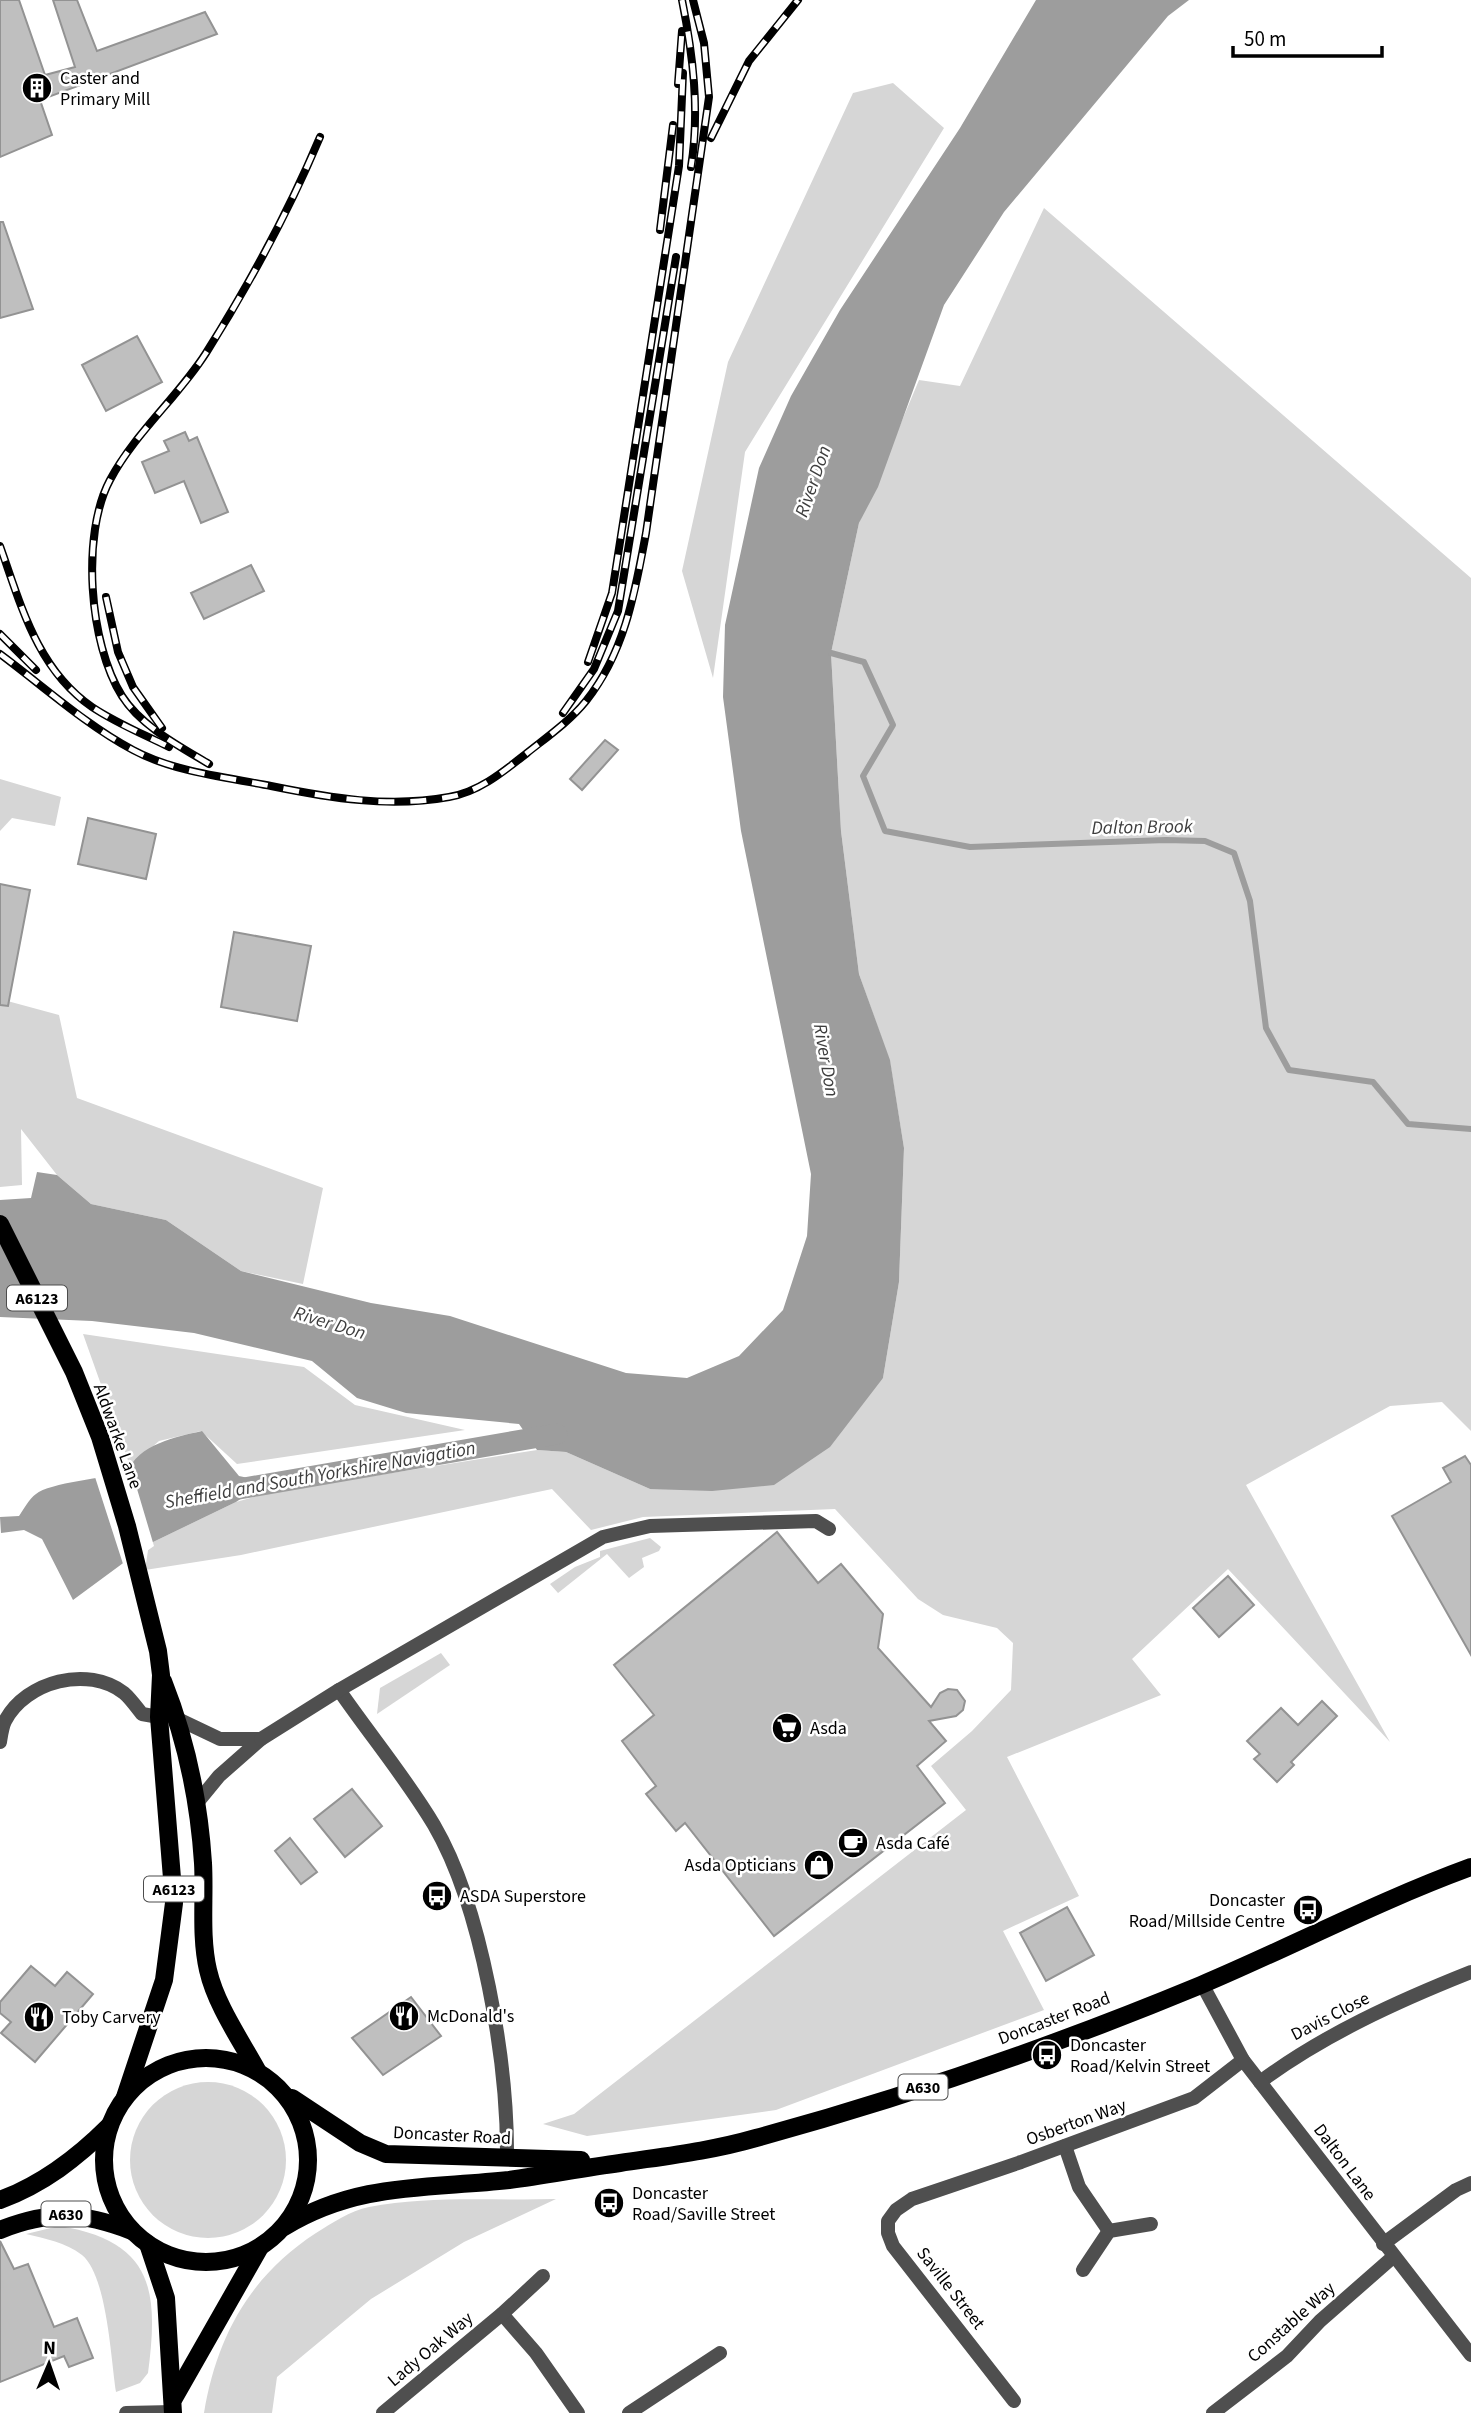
<svg xmlns="http://www.w3.org/2000/svg" width="1471" height="2413" viewBox="0 0 1471 2413" font-family="'Source Sans 3',sans-serif">
	<rect width="100%" height="100%" fill="#fff"/>
	<!-- green -->
	<g fill="#d6d6d6">
		<path d="M893,83L944,128L745,452L713,678L682,571L728,362L853,93Z"/>
		<path d="M1044,208L1471,578V1431L1442,1402L1390,1406L1246,1485L1390,1742L1228,1569L1132,1659L1161,1695L1007,1757L1079,1896L1003,1931L1044,2010L776,2110L587,2136L543,2124L574,2114L966,1810L931,1766L972,1731L1011,1690L1013,1643L997,1628L943,1615L918,1599L835,1509L643,1517L591,1530L552,1489L241,1555L145,1570L149,1544L236,1502L272,1492L537,1450L566,1452L650,1489L883,1378L899,1282L904,1148L890,1062L859,974L841,831L831,653L859,523L919,380L960,386Z"/>
		<path d="M0,779L61,797L55,826L12,818L0,831Z"/>
		<path d="M0,999L59,1015L77,1098L323,1188L303,1284L241,1271L166,1220L91,1204L57,1175L21,1129L22,1185L0,1187Z"/>
		<path d="M83,1334L304,1367L355,1405L465,1430L237,1464L201,1431L159,1441L130,1466Z"/>
		<path d="M650,1538L661,1547L659,1551L642,1558L644,1567L629,1578L607,1554L558,1593L550,1584L575,1567L600,1557V1551Z"/>
		<path d="M441,1653L450,1665L377,1714L380,1688Z"/>
		<circle cx="208" cy="2160" r="78"/>
		<path d="M556,2199L464,2242L371,2299L277,2377L272,2413H204C217,2336 250,2276 316,2233C332,2223 350,2211 369,2207C430,2195 494,2201 556,2199Z"/>
		<path d="M59,2226C153,2241 159,2290 148,2373L140,2383L116,2392C111,2360 107,2275 82,2255C65,2242 46,2239 26,2234Z"/>
	</g>
	<!-- water -->
	<g fill="#9d9d9d">
		<path d="M1036,0H1189L1168,16L1004,212L944,305L878,487L859,523L831,653L841,831L859,974L890,1060L904,1148L899,1282L883,1378L830,1447L774,1485L712,1491L650,1489L566,1452L537,1450L519,1424L406,1413L357,1398L312,1361L194,1333L92,1321L0,1317V1200L31,1198L37,1172L57,1175L91,1204L166,1220L241,1271L371,1303L450,1316L626,1373L687,1378L739,1356L783,1310L807,1236L811,1174L741,831L723,697L725,625L759,468L791,396L840,310L960,128Z"/>
		<path d="M202,1431L239,1476L253,1479L254,1490L236,1502L149,1544L73,1600L42,1539L24,1530L1,1533L0,1517L19,1516C24,1509 29,1499 36,1494C49,1483 107,1477 127,1473C138,1444 176,1437 202,1431Z"/>
	</g>
	<!-- pier -->
	<path fill="#fff" d="M129,1462L154,1546L124,1567L95,1477L125,1470Z"/>
	<g fill="none" stroke-linecap="round" stroke-linejoin="round">
		<!-- stream -->
		<path stroke="#9d9d9d" stroke-width="6" d="M831,653L864,662L893,725L863,776L885,831L970,847L1166,840L1205,841L1234,853L1250,901L1266,1028L1289,1070L1373,1082L1408,1124L1471,1129"/>
		<!-- canal -->
		<path stroke="#9d9d9d" stroke-width="21" d="M227,1491L557,1434"/>
	</g>
	<!-- building -->
	<g fill="#bfbfbf" stroke="#939393" stroke-width="2">
		<path d="M0,0H19L45,75L75,67L53,0H77L97,51L205,12L217,34L40,100L52,135L0,157Z"/>
		<path d="M0,222H3L33,309L0,318Z"/>
		<path d="M137,336L162,382L106,411L82,365Z"/>
		<path d="M185,432L189,441L197,437L228,512L201,523L184,481L155,493L142,462L169,451L164,441Z"/>
		<path d="M251,565L264,591L204,619L191,593Z"/>
		<path d="M605,740L618,750L582,790L570,779Z"/>
		<path d="M88,818L156,834L146,879L78,864Z"/>
		<path d="M0,884L30,890L8,1006L0,1005Z"/>
		<path d="M234,932L311,946L297,1021L221,1007Z"/>
		<path d="M1465,1456L1471,1465V1655L1392,1516L1451,1482L1443,1468Z"/>
		<path d="M777,1532L818,1583L841,1564L883,1614L878,1648L931,1707L940,1693L948,1689L957,1690L965,1701L963,1710L956,1716L929,1721L946,1741L917,1766L945,1803L774,1936L685,1823L676,1831L646,1794L656,1786L622,1741L654,1715L614,1665Z"/>
		<path d="M1228,1576L1254,1605L1219,1637L1193,1608Z"/>
		<path d="M1322,1701L1337,1716L1291,1762L1294,1765L1277,1782L1254,1759L1260,1754L1247,1741L1281,1708L1298,1725Z"/>
		<path d="M352,1789L382,1826L345,1857L314,1819Z"/>
		<path d="M290,1838L317,1872L301,1884L275,1851Z"/>
		<path d="M1067,1907L1094,1955L1046,1981L1020,1933Z"/>
		<path d="M31,1966L55,1986L67,1972L93,1994L35,2062L1,2033L11,2022L0,2013V2002Z"/>
		<path d="M411,1997L441,2036L383,2075L352,2038Z"/>
		<path d="M0,2241L14,2269L28,2264L54,2327L77,2318L93,2358L69,2367L64,2356L0,2382Z"/>
	</g>
	<g fill="none" stroke-linecap="round" stroke-linejoin="round">
		<!-- minor -->
		<g stroke="#4f4f4f" stroke-width="14">
			<path d="M339,1690C370,1735 406,1778 434,1825C482,1907 508,2063 507,2159"/>
			<path d="M178,1719L220,1739H261L219,1776L196,1804"/>
			<path d="M261,1739L339,1690L603,1537L650,1526L816,1521L829,1529"/>
			<path d="M0,1742C1,1736 2,1727 5,1721C26,1681 88,1665 124,1693C131,1699 137,1708 142,1714L159,1717"/>
			<path d="M1260,2082C1323,2035 1398,2001 1471,1972"/>
			<path d="M1065,2146L1079,2187L1109,2231"/>
			<path d="M1383,2244L1456,2190L1471,2183"/>
			<path d="M1083,2270L1109,2231L1151,2224"/>
			<path d="M502,2314L536,2353L578,2413"/>
			<path d="M1014,2401L893,2246L888,2233V2221L896,2210L912,2199L1021,2162L1194,2098L1243,2060"/>
			<path d="M383,2413L502,2314L543,2276"/>
			<path d="M629,2413L720,2353"/>
			<path d="M1213,2413L1287,2356L1320,2321L1393,2257"/>
		</g>
		<!-- tertiary -->
		<g stroke="#4f4f4f" stroke-width="14">
			<path d="M1202,1984L1243,2060L1471,2355"/>
			<path d="M126,2413L173,2412"/>
		</g>
		<!-- primary -->
		<g stroke="#000" stroke-width="18">
			<path d="M0,1224L74,1372L100,1437L127,1526L158,1651L161,1675L159,1717L174,1903L164,1980L125,2097"/>
			<path d="M163,1681C186,1739 199,1801 203,1863C205,1898 200,1935 208,1970C216,2005 240,2039 257,2070"/>
			<circle cx="206" cy="2160" r="102"/>
			<path d="M292,2098L360,2143L386,2154L581,2160"/>
			<path d="M0,2200C43,2184 77,2158 109,2126"/>
			<path d="M284,2227C358,2182 427,2189 509,2180C546,2175 583,2168 620,2163C666,2156 711,2151 756,2138C907,2097 1056,2045 1201,1985C1291,1947 1378,1901 1471,1867"/>
			<path d="M0,2230C51,2210 82,2212 132,2231"/>
			<path d="M148,2244L166,2298L173,2413"/>
			<path d="M174,2398L260,2247"/>
		</g>
		<!-- rail casing -->
		<g stroke="#000" stroke-width="8">
			<g id="rail">
				<path d="M682,0C693,55 700,111 691,167"/>
				<path d="M678,84L682,31"/>
				<path d="M711,138L749,61L798,0"/>
				<path d="M660,230L673,125"/>
				<path d="M0,546C21,605 37,669 92,707C116,723 143,734 169,747"/>
				<path d="M106,597L118,652L133,687L162,728"/>
				<path d="M0,634L36,670"/>
				<path d="M0,654C43,686 86,725 133,750C174,772 225,777 271,786C330,798 389,808 449,797C479,792 503,772 527,753C547,737 570,721 586,701C625,652 635,592 646,533L709,97L704,43L693,0"/>
				<path d="M588,662L612,593L679,166L683,73"/>
				<path d="M563,713L594,669L618,611L676,257"/>
				<path d="M209,764C179,746 141,726 122,696C89,644 81,534 110,480C135,433 178,397 206,353C250,283 288,213 320,137"/>
			</g>
		</g>
		<!-- rail -->
		<use href="#rail" stroke="#fff" stroke-width="5" stroke-dasharray="16" stroke-linecap="butt"/>
	</g>
	<!-- icons -->
	<defs>
		<g id="building-disc" transform="scale(1.575)"><circle r="9.5" fill="#000" stroke="#fff"/><path d="M-4-6H4V6H1V3H-1V6H-4ZM-2.5-4.3h1.7v1.8h-1.7ZM.8-4.3h1.7v1.8H.8ZM-2.5-1h1.7V.8h-1.7ZM.8-1h1.7V.8H.8Z" fill="#fff"/></g>
		<g id="supermarket-disc" transform="scale(1.575)"><circle r="9.5" fill="#000" stroke="#fff"/><path d="M-6-5.5h2.5l.6 2H6L4.5 2H-2.5L-4.4-4H-6ZM-1.5 3.2a1.3 1.3 0 1 0 .1 0ZM3 3.2a1.3 1.3 0 1 0 .1 0Z" fill="#fff"/></g>
		<g id="cafe-disc" transform="scale(1.575)"><circle r="9.5" fill="#000" stroke="#fff"/><path d="M-5.5-4.5H6V0H3Q3 3.5 0 3.5H-2.5Q-5.5 3.5-5.5 0ZM3-3.2v2h1.7v-2ZM-6 4.5H4V6H-6Z" fill="#fff"/></g>
		<g id="shop-disc" transform="scale(1.575)"><circle r="9.5" fill="#000" stroke="#fff"/><path d="M-5-2.5h2.3a2.7 3.5 0 0 1 5.4 0H5L5.5 6h-11ZM-1.5-2.5h3a1.5 2.3 0 0 0-3 0Z" fill="#fff"/></g>
		<g id="bus-disc" transform="scale(1.575)"><circle r="9.5" fill="#000" stroke="#fff"/><path d="M-5-6H5V4H4V6H2V4H-2V6H-4V4H-5ZM-3.5-4V0h7V-4ZM-3.5 1.2v1.5H-2V1.2ZM2 1.2v1.5H3.5V1.2Z" fill="#fff"/></g>
		<g id="restaurant-disc" transform="scale(1.575)"><circle r="9.5" fill="#000" stroke="#fff"/><path d="M-5-6h1v4h1v-4h1v4h1v-4h1v5L-1.5 .5V6h-2V.5L-5-1ZM5-6V6H3V1.5H1.5Q1.5-4 5-6Z" fill="#fff"/></g>
	</defs>
	<g fill-rule="evenodd">
		<use href="#building-disc" x="37" y="88"/>
		<use href="#supermarket-disc" x="787" y="1728"/>
		<use href="#cafe-disc" x="853" y="1843"/>
		<use href="#shop-disc" x="819" y="1865"/>
		<use href="#bus-disc" x="437" y="1896"/>
		<use href="#bus-disc" x="1308" y="1910"/>
		<use href="#restaurant-disc" x="404" y="2016"/>
		<use href="#restaurant-disc" x="39" y="2017"/>
		<use href="#bus-disc" x="1047" y="2055"/>
		<use href="#bus-disc" x="609" y="2203"/>
	</g>
	<g text-anchor="middle" stroke-width="5" stroke-linejoin="round" paint-order="stroke">
		<!-- shield labels -->
		<g fill="#fff" stroke="#4c4c4c" stroke-width="2">
			<rect x="7" y="1285.5" width="60" height="25" rx="5"/>
			<rect x="144" y="1876.5" width="60" height="25" rx="5"/>
			<rect x="898.5" y="2074.5" width="49" height="25" rx="5"/>
			<rect x="41.5" y="2201.5" width="49" height="25" rx="5"/>
		</g>
		<g font-size="16" font-weight="bold" fill="#000">
			<text x="37" y="1304">A6123</text>
			<text x="174" y="1895">A6123</text>
			<text x="923" y="2093">A630</text>
			<text x="66" y="2220">A630</text>
		</g>
		<!-- poi labels -->
		<g font-size="18" fill="#000" stroke="#fff" text-anchor="start">
			<text x="60" y="84">Caster and<tspan x="60" dy="21">Primary Mill</tspan></text>
			<text x="810" y="1734">Asda</text>
			<text x="876" y="1849">Asda Café</text>
			<text x="796" y="1871" text-anchor="end">Asda Opticians</text>
			<text x="460" y="1902">ASDA Superstore</text>
			<text x="1285" y="1906" text-anchor="end">Doncaster<tspan x="1285" dy="21">Road/Millside Centre</tspan></text>
			<text x="427" y="2022">McDonald's</text>
			<text x="62" y="2023">Toby Carvery</text>
			<text x="1070" y="2051">Doncaster<tspan x="1070" dy="21">Road/Kelvin Street</tspan></text>
			<text x="632" y="2199">Doncaster<tspan x="632" dy="21">Road/Saville Street</tspan></text>
		</g>
		<!-- street labels -->
		<g font-size="18" fill="#000" stroke="#fff">
			<text transform="translate(118 1436) rotate(70)" y="6">Aldwarke Lane</text>
			<text transform="translate(1330 2016) rotate(-27)" y="6">Davis Close</text>
			<text transform="translate(1054 2018) rotate(-21)" y="6">Doncaster Road</text>
			<text transform="translate(1076 2122) rotate(-20)" y="6">Osberton Way</text>
			<text transform="translate(452 2135) rotate(3)" y="6">Doncaster Road</text>
			<text transform="translate(1345 2162) rotate(53)" y="6">Dalton Lane</text>
			<text transform="translate(951 2288) rotate(52)" y="6">Saville Street</text>
			<text transform="translate(1291 2322) rotate(-42)" y="6">Constable Way</text>
			<text transform="translate(430 2349) rotate(-40)" y="6">Lady Oak Way</text>
		</g>
		<!-- water labels -->
		<g font-size="19" font-style="italic" fill="#3e3e3e" stroke="#fff">
			<text transform="translate(812 481) rotate(-71)" y="7">River Don</text>
			<text transform="translate(1142 826) rotate(-1)" y="7">Dalton Brook</text>
			<text transform="translate(827 1060) rotate(80)" y="7">River Don</text>
			<text transform="translate(330 1322) rotate(17)" y="7">River Don</text>
			<text transform="translate(320 1474) rotate(-10)" y="7">Sheffield and South Yorkshire Navigation</text>
		</g>
	</g>
	<!-- north arrow -->
	<g transform="translate(49 2364) rotate(2)" stroke="#ffffff" stroke-width="5" paint-order="stroke">
	<path d="M0-5L12 26L0 18L-12 26Z" fill="#000000"/>
	<text y="-10" font-size="19" font-weight="bold" text-anchor="middle" fill="#000000">N</text>
	</g>
	<!-- scale -->
	<path d="M1233 46v10h149v-10" fill="none" stroke="#000000" stroke-width="3.5"/>
	<text x="1244" y="46" font-size="21" fill="#000000" stroke="#ffffff" stroke-width="5" paint-order="stroke">50 m</text>
</svg>
